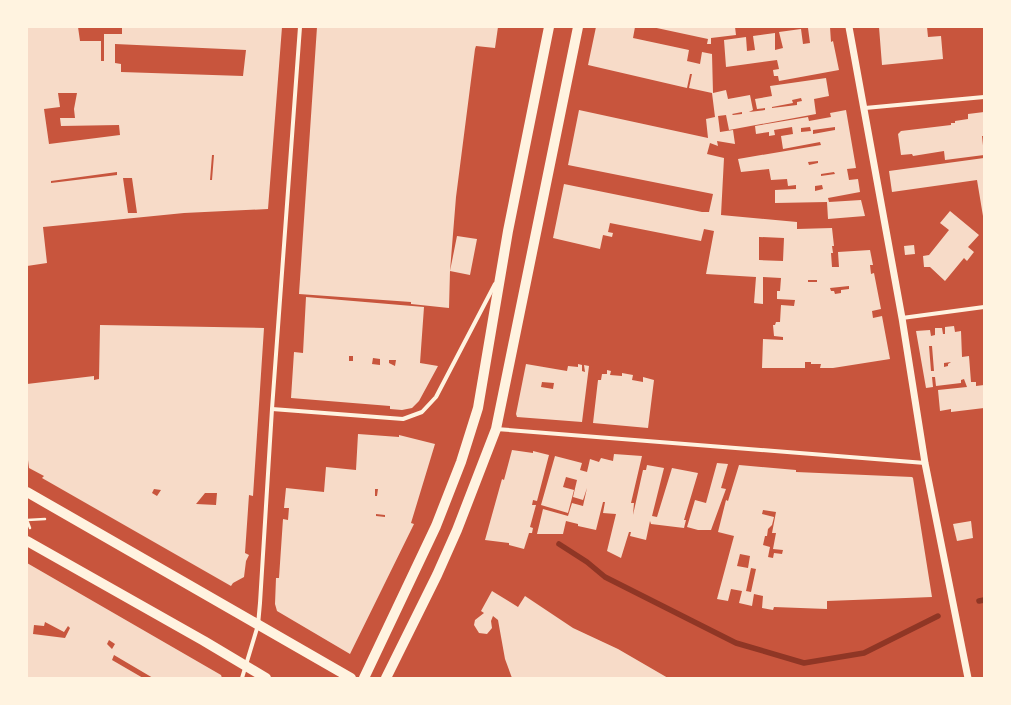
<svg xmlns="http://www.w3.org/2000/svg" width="1011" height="705" viewBox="0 0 1011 705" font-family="'Varela Round',sans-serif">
	<rect width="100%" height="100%" fill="#c8553d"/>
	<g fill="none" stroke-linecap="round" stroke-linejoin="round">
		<!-- stream -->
		<g stroke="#8f3625" stroke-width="5.5">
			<path d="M559,544L587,562L605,577L736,643L804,663L864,653L938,616"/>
			<path d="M979,601L984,600"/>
		</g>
	</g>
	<!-- building -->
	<g fill="#f7dbc8" fill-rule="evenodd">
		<path d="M27,27H78L80,41H101V61H104V34H122V27H282L268,209L184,213L43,227L47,263L27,266ZM115,44L246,50L243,76L121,72V64L115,63ZM58,93H77L74,109L75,118H60L61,126L119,125L120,135L49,144L44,109L60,107ZM212,155H214L212,180H210ZM117,172V175L51,183V181ZM123,178H132L137,213H128Z"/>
		<path d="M317,27H498L495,48L476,46L475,49L456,197L450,271L457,236L477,239L470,275L450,271L449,308L411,304V302L299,294Z"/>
		<path d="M596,27H635L633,38L689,50L687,61L700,64L702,52L712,54L713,93L726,90L728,99L750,95L753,110L749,112L765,110V108L757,109L755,99L772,96L770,86L826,78L829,96L814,99L816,114L729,130L726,115L718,116L720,132L733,130L735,144L717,141L718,146L710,143L707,154L724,158L721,215L797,222V229L832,228L834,246H832L833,253H831L832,267H839L838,252L870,250L873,265H870L871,274L874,273L881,309L872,311L873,318L882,316L890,359L833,368H820L821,364H811V362H805V368H762L763,339L783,340V337L774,336L773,325H775L776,322H780L781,305L794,306L795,300L777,299V291H780L781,278L763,277V304L754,303L756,277L706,274L714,231L704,229L701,241L610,223L608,232L613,233L612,237L603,235L600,249L553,238L564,184L702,212H709L713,194L568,165L579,110L708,138L706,119L715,117L712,93L689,88L692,74H690L687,88L588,65ZM801,98L802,101L797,102V105L772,108V107L793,103L792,100ZM742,112V114L733,115L732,114ZM759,237L784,238L783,261L759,260ZM808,280H817V282H808ZM849,286V289L841,290V293L835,294L834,291H831L830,288Z"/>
		<path d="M652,27H735L736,35L711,38V44H707L708,39Z"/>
		<path d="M818,27H830L831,42L833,41L839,70L779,81L778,76H774L773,70L779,69L777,60L726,67L724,40L746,37L747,51L755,50L753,36L775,33V50L783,48L779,32L801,29L803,44L810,43L808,28Z"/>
		<path d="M879,27H927L928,37L941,36L943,59L882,65Z"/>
		<path d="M846,110L856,168L847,169L849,180L858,179L860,192L828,198L829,202L861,200L865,216L828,219L827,202L775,203V190L796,189V185L788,186L787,179L771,180L769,169L741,172L738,159L821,145L820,142L783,149L781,136L793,134L792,127L774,130L775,135L769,136V132L756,134L755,126L808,117L809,121L831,117L830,113ZM810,127L811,131L801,132V128ZM835,127V130L813,134V130ZM818,161V163L809,165L808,162ZM834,172L835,174L821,176V174ZM822,185L823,189L815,191V186Z"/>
		<path d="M984,112V136H982L984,155L945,160L944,151L913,156L912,154L901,155L898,134L901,131L951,125V123H955V121L968,119V114Z"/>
		<path d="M984,158V216H983L977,180L892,192L889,171Z"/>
		<path d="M950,211L979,235L968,247L974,252L967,261L964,258L945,281L930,267H924L923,256L929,255L949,230L940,223Z"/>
		<path d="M914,245L915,254L905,255L904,246Z"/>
		<path d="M306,297L424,307L420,363L438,366L419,401L412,408L402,410L390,409V406L291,398L294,352L303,353ZM349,356H353V361H349ZM373,358L380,359V365L372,364ZM389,360H396L395,366L389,363Z"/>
		<path d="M100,325L264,328L253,496L249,495L245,553L249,555L246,561L244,577L233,583L231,586L42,478L44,476L29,468L27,452V384L94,376V380L99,379ZM154,489L161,490L157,496L152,493ZM205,493H217L216,505L196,504Z"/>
		<path d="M954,326L955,332L961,331L962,357L969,356L971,382H976V386L984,385V408L951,412V409L940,411L938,390L967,387L964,379L961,380V383L936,386L935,377H932L933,387L926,388L916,331L930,330L931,336L935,335V328H942L943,334H945V327ZM929,346H932L934,371H931ZM951,362L948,364V366L944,367V363Z"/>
		<path d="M526,364L567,371L568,366L578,367V364L582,365V371L585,372L584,365L589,366L582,422L517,417L516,414ZM542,382L554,383L553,389L541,387Z"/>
		<path d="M607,370L611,371L610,375L622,376V373L633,375L632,380L643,382V377L654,380L648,428L593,423L598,380H601L602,374H607Z"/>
		<path d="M358,434L399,437V435L435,444L411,523L414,524L350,654L277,611L275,604L276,578H279L283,519L288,520L289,508H284L286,488L324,492L326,467L356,470ZM375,489H378L377,496H375ZM376,514L385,515V517L376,516Z"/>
		<path d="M512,450L533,453V451L549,455L537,501L533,500L532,505H536L530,527L533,528L532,533H529L524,549L509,545V543L485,540L502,479L504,480Z"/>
		<path d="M614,454L642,456L631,503H634L633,515L643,470H646L647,465L664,468L652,516L657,517L672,468L698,473L684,520H686L684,528L651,524L650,521L646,540L630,536L631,532H629L621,558L607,551L616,514L603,513L605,502H603L596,530L578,526V524L566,521L563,534H537L543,509L568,516L572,503L583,506L587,488L583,500L573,497L577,480L566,477L563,487L574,490L568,513L541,505L555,456L582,463L580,470L587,472L590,459L599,462L601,458L613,461Z"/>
		<path d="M717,463L728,464L721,488L726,489L711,530H698L687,527L695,500L706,503Z"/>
		<path d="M739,465L796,470V472L912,477L913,478L932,597L827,601V609L774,607L773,610L762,608L763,596L754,594L752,606L739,603L742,591L731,589L728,601L717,599L734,536L718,532L726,500L728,501ZM763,510L776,512L772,533H776L773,549L783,550L782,554L774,553L773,558L768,557L770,547L763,545L765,536H767L768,529L772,525L774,517L762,514ZM740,554L750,556L748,568L737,566ZM751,568L756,569L751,592L746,591Z"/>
		<path d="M971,521L973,538L957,541L953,524Z"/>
		<path d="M27,563L221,675L222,678H153L114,655L112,660L143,678H27ZM45,622L64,632L68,626L70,628L65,638L33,634L34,625L44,626ZM109,640L115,644L112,649L107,644Z"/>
		<path d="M492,591L518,607L525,596L573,628L618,649L668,678H512L505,659L498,620L493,616L491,621L492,628L487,634L479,633L474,625L475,620L484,613L481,611Z"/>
	</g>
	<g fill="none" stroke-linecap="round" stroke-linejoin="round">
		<!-- path -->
		<path stroke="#fff3e0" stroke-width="2.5" d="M30,528L27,520L45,519"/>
		<!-- minor -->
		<g stroke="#fff3e0" stroke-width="4">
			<path d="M865,108L984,97"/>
			<path d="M902,318L984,307"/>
			<path d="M272,409L403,419L422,412L436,397L495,284"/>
			<path d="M496,429L925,463"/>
			<path d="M242,678L258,625L260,603L272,409L300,27"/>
		</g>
		<!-- tertiary -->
		<path stroke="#fff3e0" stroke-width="7" d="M849,27L902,318L925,463L968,678"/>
		<!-- primary -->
		<g stroke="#fff3e0" stroke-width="10">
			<path d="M27,492L351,678"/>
			<path d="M27,541L204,641L266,678"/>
			<path d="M364,678L436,526L461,462L478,408L508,231L549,27"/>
			<path d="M386,678L437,575L457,530L496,429L578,27"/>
		</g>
	</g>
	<!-- border -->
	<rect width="1011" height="705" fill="none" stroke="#fff3e0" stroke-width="56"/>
</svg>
